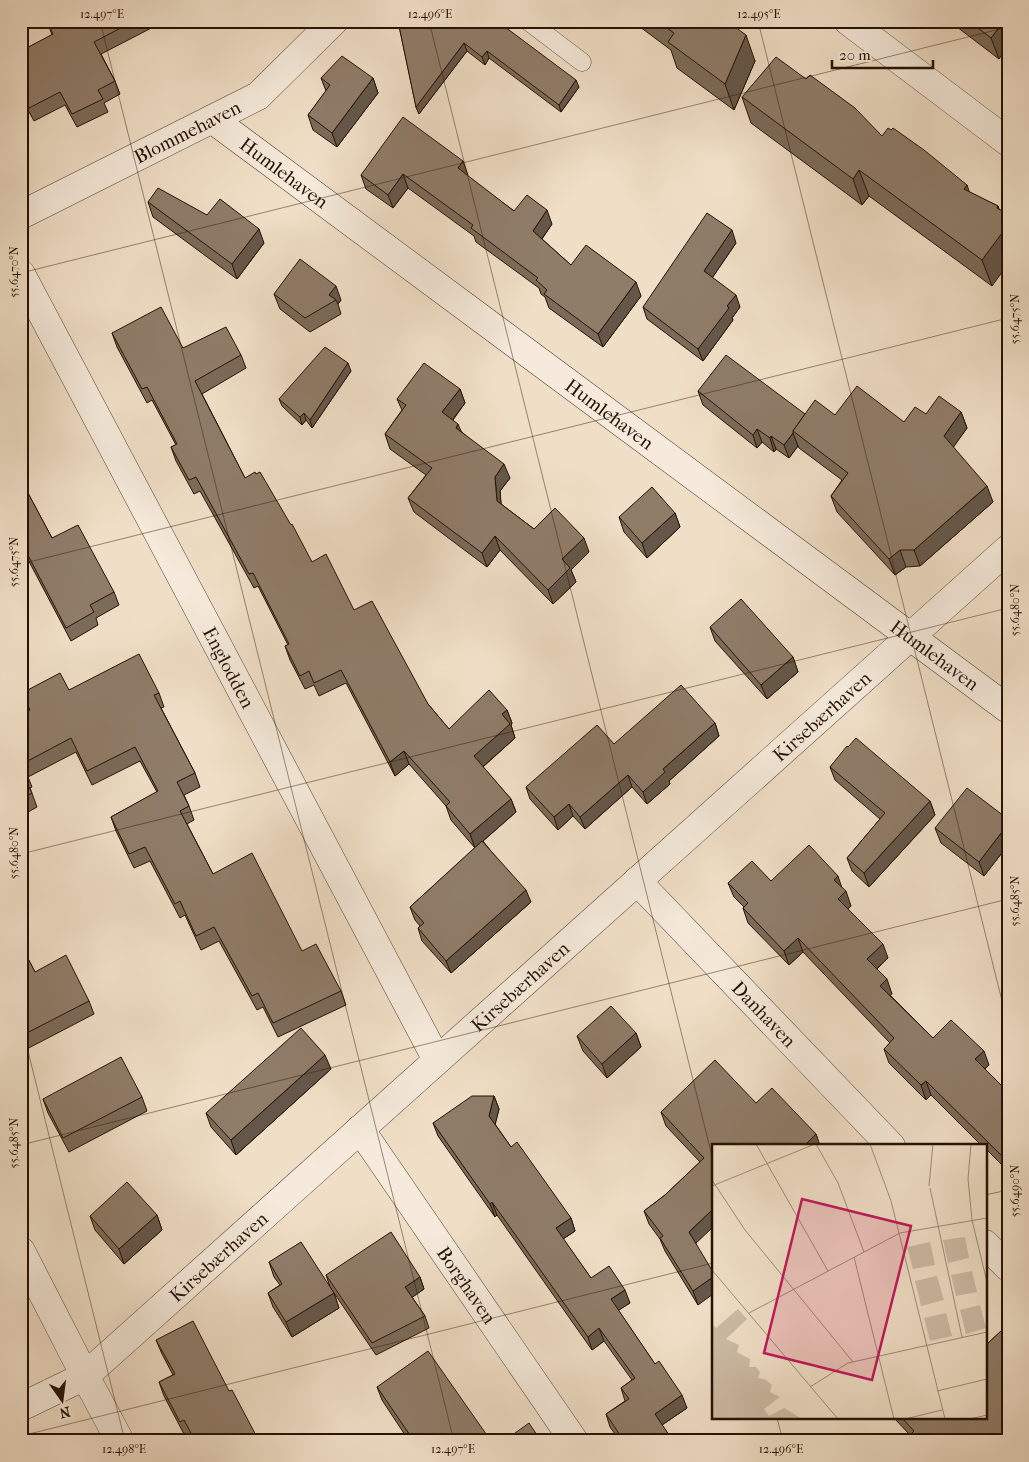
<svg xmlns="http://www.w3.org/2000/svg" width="1029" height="1462" viewBox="0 0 1029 1462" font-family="'IM FELL French Canon',serif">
	<rect width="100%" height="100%" fill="#f0dfc7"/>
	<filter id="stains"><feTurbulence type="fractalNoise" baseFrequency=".004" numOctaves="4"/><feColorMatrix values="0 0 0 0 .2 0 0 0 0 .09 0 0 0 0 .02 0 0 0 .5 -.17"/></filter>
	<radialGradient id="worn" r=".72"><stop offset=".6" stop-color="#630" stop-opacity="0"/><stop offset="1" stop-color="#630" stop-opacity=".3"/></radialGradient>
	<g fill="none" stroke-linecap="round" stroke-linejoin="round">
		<!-- service casing -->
		<g stroke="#584434" stroke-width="19">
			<path id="service" d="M528,21L582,62"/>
		</g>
		<!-- minor casing -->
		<g stroke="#584434" stroke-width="29">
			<g id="minor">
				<path id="s1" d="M212,119L1008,709"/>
				<path id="s2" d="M21,215L258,96L334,21"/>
				<path id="s3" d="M21,274L437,1060"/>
				<path id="s4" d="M637,881L891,1146"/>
				<path id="s5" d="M360,1129L574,1441"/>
				<path d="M985,1244L1008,1267"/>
				<path d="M21,1251L85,1376L120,1441"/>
				<path id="s6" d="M21,1407L85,1376L1008,549"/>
			</g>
		</g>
		<!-- tertiary casing -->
		<g stroke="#584434" stroke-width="29">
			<path id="tertiary" d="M848,21L1008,142"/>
		</g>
		<!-- service -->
		<use href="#service" stroke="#f5eadb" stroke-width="18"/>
		<!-- minor -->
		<use href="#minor" stroke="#f5eadb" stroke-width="28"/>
		<!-- tertiary -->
		<use href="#tertiary" stroke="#f5eadb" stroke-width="28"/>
	</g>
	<!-- wall -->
	<g fill="#7b6b5a" stroke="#251103">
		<path d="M47,21H162L163,22L101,54L115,81L120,94L104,103L108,112L77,127L65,105L34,121L21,97V51L52,35Z"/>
		<path d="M398,21H497L579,87L561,112L489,58L485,65L467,51L419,114L416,107Z"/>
		<path d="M632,21H729L755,61L734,110L677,68L671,50Z"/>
		<path d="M954,21H1008L999,59L957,27Z"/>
		<path d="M321,78H373L378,93L337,147L313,130L308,115L326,91Z"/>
		<path d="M742,97L882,136L969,192L998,206L999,210L992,286L869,196L862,205L751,123Z"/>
		<path d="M463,161L467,176L514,211L552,224L542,239L571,265L641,296L603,347L549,308L545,297L541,294L539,288L476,242L474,236L408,188L393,208L366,189L361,175Z"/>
		<path d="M148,202L207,215L264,243L237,279L153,217Z"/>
		<path d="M736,243L712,278L740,307L732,318L733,320L703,361L647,319L643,307Z"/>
		<path d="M274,294L341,300L338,304L341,314L310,332L280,309Z"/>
		<path d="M112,333L183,348L241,355L246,368L202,394L245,478L312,562L354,610L428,704L449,729L507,710L512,723L511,725L515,738L483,767L511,799L516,812L483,841L531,902L451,973L422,941L418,928L420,926L415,920L410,907L475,848L451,820L446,806L409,764L395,776L346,683L319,696L314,685L305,689L290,660L285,646L288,645L258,586L254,588L200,491L194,494L176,461L171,447L176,445L152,400L147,403L117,347Z"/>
		<path d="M351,371L312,428L306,420L302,425L282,406L279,399Z"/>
		<path d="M460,389L465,403L453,420L461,431L510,478L500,491L501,504L534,529L589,552L571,570L576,582L553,604L500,550L487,567L414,512L408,498L426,475L390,449L385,434L402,410L397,399Z"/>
		<path d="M698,391L805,414L835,415L904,422L926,414L961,412L967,428L953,447L993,502L920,566L906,567L895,575L837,512L831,496L842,480L799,448L798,446L789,458L776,449L774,452L762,442L757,448L703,405Z"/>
		<path d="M21,480L52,538L114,592L119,605L96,618L98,625L71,641L24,552L21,554Z"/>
		<path d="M675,513L680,527L647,558L624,532L619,517Z"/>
		<path d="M710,627L793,657L798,672L767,699L715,641Z"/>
		<path d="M69,690L159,693L164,707L161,708L195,773L200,787L184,795L189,806L194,820L187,824L213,874L302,951L341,991L346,1005L278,1037L263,1007L257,1010L219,941L201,950L185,915L180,918L150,861L134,868L116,831L111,817L157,792L140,761L92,785L76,752L28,777L32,787L30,788L37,807L21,816V715L29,711L22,693Z"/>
		<path d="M715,723L719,736L669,781L670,784L647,804L632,787L585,829L573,816L558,830L530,799L526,787L614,744Z"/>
		<path d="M848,747L930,801L935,815L869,887L852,871L847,858L880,819L835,780L830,767Z"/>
		<path d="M1008,819V845L984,876L941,843L935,828Z"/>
		<path d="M771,881L842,888L851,906L848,909L888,958L877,969L892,994L890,995L933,1038L989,1065L985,1069L1008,1092V1171L985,1148V1146H982L931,1095L926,1100L889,1063L884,1049L890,1043L803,952L789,965L748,923L743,908L744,907L734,897L728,883Z"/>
		<path d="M21,945L35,972L89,1001L94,1014L21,1052Z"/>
		<path d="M636,1033L641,1047L607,1078L583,1051L577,1036Z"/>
		<path d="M331,1069L236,1155L211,1127L206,1113Z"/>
		<path d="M494,1096L499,1109L495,1124L511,1147L571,1218L575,1231L563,1239L591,1278L630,1303L618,1310L655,1364L687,1408L662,1425L673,1441H620L610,1427L606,1414L625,1401L621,1388L632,1380L604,1341L592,1350L497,1215L495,1217L438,1136L433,1123Z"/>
		<path d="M142,1097L147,1111L69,1152L48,1113L43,1099Z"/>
		<path d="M756,1103L816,1134L820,1146H713L696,1243L698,1305L665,1251L660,1239L649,1224L644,1211L665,1195L700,1162L666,1126L661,1112Z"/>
		<path d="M157,1215L162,1230L124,1264L95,1230L90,1216Z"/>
		<path d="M269,1262L334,1293L339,1308L292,1337L273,1307L268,1293L280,1285L274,1277Z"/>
		<path d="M326,1275L420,1277L424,1289L412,1297L425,1316L429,1328L376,1355L330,1287Z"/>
		<path d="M1001,1331L1008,1338V1441H904L910,1435L894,1418H985V1346Z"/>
		<path d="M156,1340L229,1391L259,1441H193L189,1434L185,1436L164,1396L159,1382L173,1375L162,1354Z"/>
		<path d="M377,1387L491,1441H409L382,1400Z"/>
	</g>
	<!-- shaded-wall -->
	<g fill="#64574a" stroke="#251103">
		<path d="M1004,21H1008V46L999,59L991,38Z"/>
		<path d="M746,35L755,61L734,110L725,84Z"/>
		<path d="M464,43L467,51L419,114L416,107Z"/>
		<path d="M487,51L489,58L485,65L482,57Z"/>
		<path d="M373,78L378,93L337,147L332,133Z"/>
		<path d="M576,80L579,87L561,112L559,105Z"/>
		<path d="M463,161L468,175L463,182L458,168Z"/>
		<path d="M859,170L869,196L862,205L853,179Z"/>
		<path d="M403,174L408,188L393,208L388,195Z"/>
		<path d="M967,185L976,211L964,189Z"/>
		<path d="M998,206L1006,228L1008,225V264L992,286L982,260L997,208Z"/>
		<path d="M547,210L552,224L538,244L533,231Z"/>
		<path d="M259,229L264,243L237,279L232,264Z"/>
		<path d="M732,230L736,243L708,284L704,271Z"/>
		<path d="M636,282L641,296L603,347L598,334Z"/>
		<path d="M336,286L341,300L338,304L336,300L329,295Z"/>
		<path d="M736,295L740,307L732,318L733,320L703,361L698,349L727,306Z"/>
		<path d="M348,363L351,371L312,428L310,420Z"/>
		<path d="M460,389L465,403L447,427L442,412Z"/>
		<path d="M961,412L967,428L950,452L944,436Z"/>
		<path d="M304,413L306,420L302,425L300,417Z"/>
		<path d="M458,424L464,438L456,428Z"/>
		<path d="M757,429L762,442L757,448L753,435Z"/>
		<path d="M793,433L798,446L789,458L784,445Z"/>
		<path d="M771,436L776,449L774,452L770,438Z"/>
		<path d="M504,464L510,478L500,491L502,515L497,501L495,477Z"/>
		<path d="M987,486L993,502L920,566L914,550Z"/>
		<path d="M675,513L680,527L647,558L642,543Z"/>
		<path d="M495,536L500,550L487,567L482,553Z"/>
		<path d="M584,538L589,552L571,570L576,582L553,604L548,590L562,559Z"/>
		<path d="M900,550L906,567L895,575L889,559Z"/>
		<path d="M793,657L798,672L767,699L761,685Z"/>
		<path d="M507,710L512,723L511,725L515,738L479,770L474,756L502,714Z"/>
		<path d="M715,723L719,736L669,781L670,784L647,804L643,792L663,769Z"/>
		<path d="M404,751L409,764L395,776L390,762Z"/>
		<path d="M628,775L632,787L585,829L580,817Z"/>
		<path d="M511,799L516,812L475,848L470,834Z"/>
		<path d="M930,801L935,815L869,887L864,873Z"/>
		<path d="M569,804L573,816L558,830L554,817Z"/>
		<path d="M1008,824V837L1005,835L1008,842V845L984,876L979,862Z"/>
		<path d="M838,876L843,891L834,880Z"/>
		<path d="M526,890L531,902L451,973L446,961Z"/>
		<path d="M846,891L851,906L843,913L838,899Z"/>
		<path d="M798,938L803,952L789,965L784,951Z"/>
		<path d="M883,944L888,958L872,973L867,959Z"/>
		<path d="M887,979L892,994L886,1000L880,986Z"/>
		<path d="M636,1033L641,1047L607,1078L602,1064Z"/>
		<path d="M984,1051L989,1065L980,1073L975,1059Z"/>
		<path d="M325,1055L331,1069L236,1155L231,1140Z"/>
		<path d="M926,1081L931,1095L926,1100L921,1085Z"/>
		<path d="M494,1096L499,1109L494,1129L489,1116Z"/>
		<path d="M816,1134L820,1146H804Z"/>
		<path d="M1008,1152V1170L1003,1157Z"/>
		<path d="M492,1202L497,1215L495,1217L490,1204Z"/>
		<path d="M713,1209V1227L694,1245L689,1232Z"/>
		<path d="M157,1215L162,1230L124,1264L119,1249Z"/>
		<path d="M571,1218L575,1231L560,1241L556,1228Z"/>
		<path d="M420,1277L424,1289L410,1299L405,1287Z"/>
		<path d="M713,1277V1294L698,1305L693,1291Z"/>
		<path d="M625,1290L630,1303L616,1312L611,1299Z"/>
		<path d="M334,1293L339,1308L292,1337L286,1322Z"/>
		<path d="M599,1328L604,1341L592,1350L588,1337Z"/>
		<path d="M682,1395L687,1408L659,1427L655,1414Z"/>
	</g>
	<!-- building -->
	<g fill="#8f7c69" stroke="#251103">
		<path d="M134,21L94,42L115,81L98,90L103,99L72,114L60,92L29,108L21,93V51L53,34L47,22Z"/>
		<path d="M398,21H497L576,80L559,105L487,51L482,57L464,43L416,107Z"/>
		<path d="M657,21H727L746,35L725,84L668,42L674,33Z"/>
		<path d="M969,21H1004L991,38Z"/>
		<path d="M342,56L373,78L332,133L308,115L330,85L321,78Z"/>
		<path d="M776,57L806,79L810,75L855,108L882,136L888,128L891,130L893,128L924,150L967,185L964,189L998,206L997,208L1008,214V225L982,260L859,170L853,179L742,97Z"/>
		<path d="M403,117L463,161L458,168L514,211L527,195L547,210L533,231L571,265L586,245L636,282L598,334L544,294L547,290L536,280L538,278L471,228L473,225L403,174L388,195L361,175Z"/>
		<path d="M158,188L207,215L220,199L259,229L232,264L148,202Z"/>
		<path d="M707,213L732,230L704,271L736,295L727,306L729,308L698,349L643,307Z"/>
		<path d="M300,259L336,286L329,295L336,300L305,318L274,294Z"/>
		<path d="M161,307L183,348L226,327L241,355L195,381L245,478L255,472L256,474L260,472L291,525L292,524L312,562L326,554L354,610L372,601L428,704L449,729L489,690L507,710L502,714L510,724L474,756L511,799L470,834L446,806L450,802L404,751L390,762L341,670L314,683L309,671L300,676L285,646L289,644L253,573L249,574L196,477L189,480L171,447L177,444L147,387L142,389L112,333Z"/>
		<path d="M325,347L348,363L310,420L304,413L300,417L279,399Z"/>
		<path d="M726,355L805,414L793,431V433L784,445L771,436L770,438L757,429L753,435L698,391Z"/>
		<path d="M424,363L460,389L442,412L458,424L456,428L504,464L495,477L497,501L534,529L555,508L584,538L562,559L570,568L548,590L495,536L482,553L408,498L432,468L385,434L406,405L397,399Z"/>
		<path d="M857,386L904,422L915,407L926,414L939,396L961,412L944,436L987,486L914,550H900L889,559L831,496L848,473L793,431L815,400L835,415Z"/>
		<path d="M21,480L52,538L78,525L114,592L90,605L94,612L66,628L21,542Z"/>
		<path d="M652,487L675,513L642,543L619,517Z"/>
		<path d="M741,599L793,657L761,685L710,627Z"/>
		<path d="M139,654L159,693L154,695L195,773L177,782L189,806L180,811L213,874L252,853L302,951L316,944L341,991L273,1023L258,993L252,996L214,927L196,936L180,901L175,904L145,847L129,854L111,817L158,791L135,747L87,771L71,738L22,764L27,774L23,776L32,793L21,799V715L30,710L22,693L60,673L69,690Z"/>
		<path d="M681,685L715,723L663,769L665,772L643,792L628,775L580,817L569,804L554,817L526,787L597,725L614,744Z"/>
		<path d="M856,738L930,801L864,873L847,858L885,813L830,767L847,746L848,747Z"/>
		<path d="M967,788L1008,819V824L979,862L935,828Z"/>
		<path d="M482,841L526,890L446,961L418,928L424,923L410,907Z"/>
		<path d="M809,845L838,876L834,880L846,891L838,899L883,944L867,959L887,979L880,986L933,1038L951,1020L984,1051L975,1059L1008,1092V1108L1007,1109L1008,1110V1152L1003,1157L926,1081L921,1085L884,1049L894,1038L798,938L784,951L743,908L748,903L728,883L752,861L771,881Z"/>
		<path d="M21,945L35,972L66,955L89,1001L21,1036Z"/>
		<path d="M611,1006L636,1033L602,1064L577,1036Z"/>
		<path d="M301,1028L325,1055L231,1140L206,1113Z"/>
		<path d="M121,1057L142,1097L63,1138L43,1099Z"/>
		<path d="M715,1060L756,1103L772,1088L816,1134L804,1146H713V1209L689,1232L713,1272V1277L693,1291L660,1238L663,1236L644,1211L665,1195L704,1158L661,1112Z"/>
		<path d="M472,1096H494L489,1116L511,1147L517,1142L571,1218L556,1228L591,1278L609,1266L625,1290L611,1299L655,1364L659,1361L682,1395L655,1414L673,1441H624L606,1414L629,1399L621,1388L635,1378L599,1328L588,1337L492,1202L490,1204L433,1123Z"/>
		<path d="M127,1182L157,1215L119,1249L90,1216Z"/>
		<path d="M391,1232L420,1277L405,1287L425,1316L372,1343L326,1275Z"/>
		<path d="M301,1242L334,1293L286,1322L268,1293L282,1284L269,1262Z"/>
		<path d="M193,1321L229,1391L232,1390L259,1441H195L184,1420L180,1422L159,1382L175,1374L156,1340Z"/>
		<path d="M1001,1331L1008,1338V1441H904L914,1431L902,1418H985V1346Z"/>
		<path d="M428,1351L491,1441H414L377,1387Z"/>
		<path d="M529,1423L541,1441H504Z"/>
	</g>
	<!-- ticks -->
	<path fill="none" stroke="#251103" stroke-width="1" stroke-opacity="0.45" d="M100,21L454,1441M429,21L713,1160M758,21L1008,1025M21,273L1008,27M21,564L1008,318M21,854L1008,608M21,1023L125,1441M21,1145L1008,899M985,1195L1008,1190M777,1418L783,1441M21,1436L713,1263"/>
	<g text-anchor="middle" stroke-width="4" stroke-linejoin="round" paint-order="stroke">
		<!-- street labels -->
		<g font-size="19" fill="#251103" stroke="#f5eadb">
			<text dy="7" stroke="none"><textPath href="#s2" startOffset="186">Blommehaven</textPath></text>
			<text dy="7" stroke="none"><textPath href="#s1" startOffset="90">Humlehaven</textPath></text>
			<text dy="7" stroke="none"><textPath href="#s1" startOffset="495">Humlehaven</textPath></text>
			<text dy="7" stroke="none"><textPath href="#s1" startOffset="900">Humlehaven</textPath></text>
			<text dy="7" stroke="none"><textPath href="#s3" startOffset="445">Englodden</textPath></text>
			<text dy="7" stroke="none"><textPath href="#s6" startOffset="1060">Kirsebærhaven</textPath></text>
			<text dy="7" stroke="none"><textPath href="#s6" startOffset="655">Kirsebærhaven</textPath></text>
			<text dy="7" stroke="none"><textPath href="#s4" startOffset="184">Danhaven</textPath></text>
			<text dy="7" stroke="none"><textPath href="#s6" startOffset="250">Kirsebærhaven</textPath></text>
			<text dy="7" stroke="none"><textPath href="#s5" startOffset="189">Borghaven</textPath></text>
		</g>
	</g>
	<!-- overview -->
	<g transform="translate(712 1144)">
		<rect width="275" height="275" fill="#f0dfc7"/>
		<path d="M253,93L257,114L236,119L231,96ZM218,98L223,121L201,125L195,103ZM260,127L265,148L244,152L239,131ZM225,132L232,156L209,162L203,137ZM268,161L274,184L254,190L248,166ZM26,165L35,175L14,195L27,201L25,208L38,215L37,223H44L48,228L46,234L54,236L60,241L58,248L68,253L52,265L57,272L72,264L90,275H0V180L4,184ZM234,169L240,192L218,197L212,174Z" fill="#cdbca6"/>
		<path fill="none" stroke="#9f8d79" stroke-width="1" d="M44,0L116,127M104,0L126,39L152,108M158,0L179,57L233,275M259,0L256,35L260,76L275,138M0,36L33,86L141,218M0,42L103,0M217,42L221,0M218,44L250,193M142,113L182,275M0,126L126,275M37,169L188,89L275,74M98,243L136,219L275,188M225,247L275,235M193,275L230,266M258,275L275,271"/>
		<path fill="#c2185b" fill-opacity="0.15" stroke="#c2185b" stroke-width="2.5" d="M90,55L199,82L160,236L52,209Z"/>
		<rect width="275" height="275" fill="none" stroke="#251103" stroke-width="2.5"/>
	</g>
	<!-- margin -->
	<rect width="1029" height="1462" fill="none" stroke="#f0dfc7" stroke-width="55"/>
	<!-- north arrow -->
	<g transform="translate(62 1400) rotate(166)" stroke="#f5eadb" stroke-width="4" paint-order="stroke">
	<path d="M0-4L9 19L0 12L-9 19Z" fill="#251103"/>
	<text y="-8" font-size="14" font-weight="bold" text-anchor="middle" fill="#251103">N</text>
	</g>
	<!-- scale -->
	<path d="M832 60v8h101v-8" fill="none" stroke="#251103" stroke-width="2.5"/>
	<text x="839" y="60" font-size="15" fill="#251103" stroke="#f5eadb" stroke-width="4" paint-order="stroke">20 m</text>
	<rect x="28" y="28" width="974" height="1406" fill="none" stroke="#251103" stroke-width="2"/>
	<g font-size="12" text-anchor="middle" fill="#251103">
		<text x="102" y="18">12.497°E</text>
		<text x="430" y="18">12.496°E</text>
		<text x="759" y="18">12.495°E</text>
		<text transform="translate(14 272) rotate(-90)" y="4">55.6470°N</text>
		<text transform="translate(1015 319) rotate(-90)" y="4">55.6475°N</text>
		<text transform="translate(14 562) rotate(-90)" y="4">55.6475°N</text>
		<text transform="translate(1015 610) rotate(-90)" y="4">55.6480°N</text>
		<text transform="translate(14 853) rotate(-90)" y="4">55.6480°N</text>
		<text transform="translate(1015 901) rotate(-90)" y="4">55.6485°N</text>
		<text transform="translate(14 1143) rotate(-90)" y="4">55.6485°N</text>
		<text transform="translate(1015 1191) rotate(-90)" y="4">55.6490°N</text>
		<text x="124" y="1453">12.498°E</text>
		<text x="453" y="1453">12.497°E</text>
		<text x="781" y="1453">12.496°E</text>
	</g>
	<rect width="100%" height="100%" filter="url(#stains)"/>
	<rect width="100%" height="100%" fill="url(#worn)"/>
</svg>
